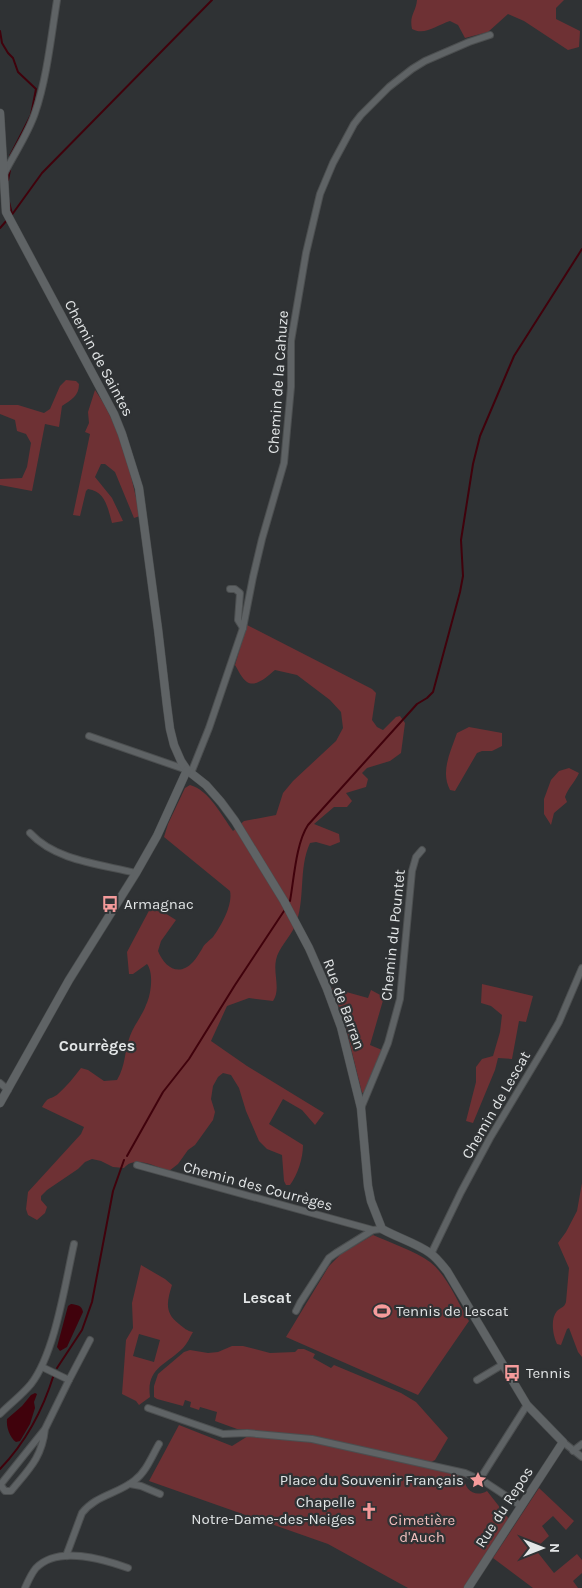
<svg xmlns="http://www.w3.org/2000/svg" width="582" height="1588" viewBox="0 0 582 1588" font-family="Karla,sans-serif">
	<rect width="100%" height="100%" fill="#2f3234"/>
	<!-- green -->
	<g fill="#6e3134" fill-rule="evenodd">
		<path d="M417,0H564L556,8V19L580,31L579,47L568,50L524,21L508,14L488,32L465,38L458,25L450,21C437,25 425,36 412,29C409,15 416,12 417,0Z"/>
		<path d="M66,380L76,381L79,384C79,396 71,400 62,406L59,427L45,424L32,491L0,485V479L22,478L27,467L31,443L26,434L17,431L15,420L0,414V405H18L44,413L50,409L60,386Z"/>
		<path d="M95,390C121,427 131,473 140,516L134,518L115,472L105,464H101L95,477L112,498L123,521L112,523C108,508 105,491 88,489L86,491L80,516L73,515L90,434L85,432L89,423L88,412Z"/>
		<path d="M247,625L372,689L376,693L372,720L377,727L383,730L396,717L400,716L405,723L401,753L390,761L367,768L362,773L368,779L366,787L346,793L352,801L347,807H334L314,824L339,834L340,842L330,846L316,842L310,843C298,869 306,900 295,926C290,937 278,949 276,960C273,974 281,989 273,1001L249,998L227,1006L211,1041L247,1066L324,1113L315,1125L302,1110L283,1099L269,1124L303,1145C303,1158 298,1174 290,1185H286L284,1181L282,1155L267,1149L259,1141L246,1111L239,1088L231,1075L223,1073L218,1077L213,1086L211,1099L215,1112L213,1120L195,1145L188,1150L178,1164L169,1171C156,1167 135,1155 124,1168L113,1167L101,1161L92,1159L85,1162L78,1169L47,1190L41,1196V1200L47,1207L45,1213L37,1220L28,1215L26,1209L28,1192L81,1134L84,1127L42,1107C49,1095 49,1101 58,1094C67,1086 74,1077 81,1068L88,1070L104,1081L117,1080C126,1065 124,1052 130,1036C134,1025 142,1016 146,1005C151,995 154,973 147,964L133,974H129L127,952L152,905L176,920L161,941L158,951C165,968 179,977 193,962C197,958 199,953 202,949C204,944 209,941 213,937C221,926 233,905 230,891L164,837L168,824L185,788L190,785C209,790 222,816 233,831L244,821L276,815L283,793L293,781L336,741L343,728L341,712L330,700L297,675L275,670C269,675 256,688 247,682C242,679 238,670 235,665Z"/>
		<path d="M469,727L502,733V746L492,751H482L477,753L455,791L450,790C440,771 451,751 457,733Z"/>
		<path d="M569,768L579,773C575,782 568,788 565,797L567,802L554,813L551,825L544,814V799L551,780L559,771Z"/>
		<path d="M482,984L533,996L526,1022L519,1021L512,1059L498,1058L495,1070L473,1123L466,1121L476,1082V1067L482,1059L493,1056L500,1032L502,1015L491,1006L481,1003Z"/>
		<path d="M332,988L368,998L371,990L384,997L370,1045L382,1050L366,1091L362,1093L345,1024Z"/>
		<path d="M582,1183V1357L578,1352L569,1328L567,1329L561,1345L557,1344C553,1336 550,1319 557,1311C561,1307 564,1308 566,1302L569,1268L558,1243L566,1232L577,1211Z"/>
		<path d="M373,1235C391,1243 415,1251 430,1262C447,1275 458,1303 469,1321L418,1395L286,1337L329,1266L341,1254Z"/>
		<path d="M141,1265L165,1279L172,1285C167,1301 164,1313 179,1324C184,1328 187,1331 193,1332C190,1337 187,1344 183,1348C166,1365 146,1368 150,1397L139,1405L136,1401L122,1394L126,1340L133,1328L132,1303ZM139,1334L160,1340L154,1362L133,1356Z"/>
		<path d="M232,1346H243L270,1353L295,1352L298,1349H304L315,1354L313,1358L331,1368L334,1365L401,1393L416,1402L448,1438L435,1460L431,1462L313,1436L237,1429L215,1421L217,1412L200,1407L199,1410L190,1407L191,1402L185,1400L183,1406L157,1399L154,1397V1386L158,1374L184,1352L190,1350L208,1353L218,1352Z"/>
		<path d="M179,1425L232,1446L248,1436L311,1441L464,1476C464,1490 475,1498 487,1491L509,1519L464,1588H408L328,1544L149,1481Z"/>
		<path d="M539,1488L574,1521L566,1530L553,1516L542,1526L549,1536L535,1549L554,1573L577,1554L582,1560V1573L573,1581L578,1588H533L493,1558Z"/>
	</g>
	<!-- water -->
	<g fill="#40020c">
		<path d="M71,1304C77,1305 82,1305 83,1312L67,1347L60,1351L57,1347L68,1306Z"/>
		<path d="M35,1393L37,1394L34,1402L35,1408L30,1424L20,1441L16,1442C10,1438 6,1427 7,1419L22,1406L31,1395Z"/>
	</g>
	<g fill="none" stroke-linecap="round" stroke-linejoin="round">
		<!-- stream -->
		<g stroke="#40020c" stroke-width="2">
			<path d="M0,31L2,43L8,53L13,58L18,72L36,89L31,115L10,156"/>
			<path d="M8,180L10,170"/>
			<path d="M9,202L12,214"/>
			<path d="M11,216L42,173L212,0"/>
			<path d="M0,228L8,219"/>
			<path d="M290,901C294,879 296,843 308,825L417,704L427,698L433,692L460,592L463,576L461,540L473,464L480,436L514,356L582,249"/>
			<path d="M127,1156L163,1092L189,1059L235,985L284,911"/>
			<path d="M57,1368L82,1330L92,1302L113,1191L124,1160"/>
			<path d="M0,1469C26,1442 43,1410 54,1374"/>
		</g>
		<!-- minor casing -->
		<g stroke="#4c4f50" stroke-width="8">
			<g id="minor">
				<path d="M4,174C14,154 28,134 35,113C47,78 51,37 57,0"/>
				<path d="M230,589H235L240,593L238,620L243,628"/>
				<path d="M89,736L187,770"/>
				<path d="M191,773L209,728L243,628L253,577L262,539L284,463L291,387V341L306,253L320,194L333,163L354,124L361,115L389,87L412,69L425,61L469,42L490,35"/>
				<path d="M30,833C56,861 100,864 136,873"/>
				<path d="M0,1083L8,1090"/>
				<path d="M361,1108L388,1043L400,999L412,871L416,857L422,850"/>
				<path d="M137,1165L373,1230"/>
				<path d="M431,1254L461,1192L490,1138L544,1048L559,1022L582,968"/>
				<path d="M296,1311L300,1303L329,1258L336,1253L373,1230L382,1229"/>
				<path d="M42,1367L69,1380L90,1340"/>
				<path d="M477,1380L502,1365"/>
				<path d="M148,1408L223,1434L247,1433L312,1439L465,1473L485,1482L521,1506"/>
				<path d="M0,1414C10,1404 22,1395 31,1384C55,1353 65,1284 74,1244"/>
				<path d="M45,1429C42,1458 28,1470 11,1491H5L2,1487L1,1484L45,1429L69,1380"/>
				<path d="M563,1442L582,1457"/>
				<path d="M573,1451L582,1444"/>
				<path d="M480,1479L527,1405"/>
				<path d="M130,1484L141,1486L160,1494"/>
				<path d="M66,1556L82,1513C96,1495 118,1494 135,1480C146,1472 152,1456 159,1444"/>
				<path d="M25,1588C28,1581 31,1574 36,1568C58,1545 103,1559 128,1568"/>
			</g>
		</g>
		<!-- tertiary casing -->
		<g stroke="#4c4f50" stroke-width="9">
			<g id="tertiary">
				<path d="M0,113L6,212L114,414L122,434L139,488L158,629L167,706L170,729L174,745L181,761L187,770L206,785L221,802L235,821L284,901L309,948L327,989L341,1027L361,1108L368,1186L371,1201L382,1229C398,1238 416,1243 430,1253C437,1258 442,1265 447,1271L527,1405L563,1442L468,1588"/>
				<path d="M0,1103L69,980L136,873L157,836L187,770"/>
			</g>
		</g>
		<!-- minor -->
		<use href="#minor" stroke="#5f6365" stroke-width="6"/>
		<!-- tertiary -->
		<use href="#tertiary" stroke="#5f6365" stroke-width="8"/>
	</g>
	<!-- icons -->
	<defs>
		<g id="bus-bare" transform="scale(1.35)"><path d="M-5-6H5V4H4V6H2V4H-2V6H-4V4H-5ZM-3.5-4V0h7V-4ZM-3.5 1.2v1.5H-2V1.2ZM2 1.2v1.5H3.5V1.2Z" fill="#f59b9b" stroke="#2f3234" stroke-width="2.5" paint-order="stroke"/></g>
		<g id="stadium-bare" transform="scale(1.35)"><path d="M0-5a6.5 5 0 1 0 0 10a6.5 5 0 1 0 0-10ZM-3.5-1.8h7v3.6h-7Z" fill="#f59b9b" stroke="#2f3234" stroke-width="2.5" paint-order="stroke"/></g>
		<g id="sight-bare" transform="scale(1.35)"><path d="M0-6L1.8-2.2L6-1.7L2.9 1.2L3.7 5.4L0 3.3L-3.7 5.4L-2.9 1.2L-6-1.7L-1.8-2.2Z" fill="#f59b9b" stroke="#2f3234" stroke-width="2.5" paint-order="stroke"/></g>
		<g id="church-bare" transform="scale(1.35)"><path d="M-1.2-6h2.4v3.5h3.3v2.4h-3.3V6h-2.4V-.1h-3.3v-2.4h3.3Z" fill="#f59b9b" stroke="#2f3234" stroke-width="2.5" paint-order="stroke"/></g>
	</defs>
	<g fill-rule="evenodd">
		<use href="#bus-bare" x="110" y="904"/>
		<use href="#stadium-bare" x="382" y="1311"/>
		<use href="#bus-bare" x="512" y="1373"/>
		<use href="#sight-bare" x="478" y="1480"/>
		<use href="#church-bare" x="369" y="1511"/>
	</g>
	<g text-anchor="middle" stroke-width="4.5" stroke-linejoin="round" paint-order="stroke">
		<!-- street labels -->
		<g font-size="15" fill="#e2e5e6" stroke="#2f3234">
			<text transform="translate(99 358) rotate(62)" y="5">Chemin de Saintes</text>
			<text transform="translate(278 382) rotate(-86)" y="5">Chemin de la Cahuze</text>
			<text transform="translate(393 935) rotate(-84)" y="5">Chemin du Pountet</text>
			<text transform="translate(344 1004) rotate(70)" y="5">Rue de Barran</text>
			<text transform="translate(496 1105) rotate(-60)" y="5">Chemin de Lescat</text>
			<text transform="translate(258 1186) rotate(15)" y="5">Chemin des Courrèges</text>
			<text transform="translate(504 1507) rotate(-57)" y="5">Rue du Repos</text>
		</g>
		<!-- poi labels -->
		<g font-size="15" fill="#e2e5e6" stroke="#2f3234" text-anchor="start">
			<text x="124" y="909">Armagnac</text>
			<text x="396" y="1316">Tennis de Lescat</text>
			<text x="526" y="1378">Tennis</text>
			<text x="464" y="1485" text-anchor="end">Place du Souvenir Français</text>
			<text x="355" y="1507" text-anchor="end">Chapelle<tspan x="355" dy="17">Notre-Dame-des-Neiges</tspan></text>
		</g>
		<!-- park labels -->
		<g font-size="15" fill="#f0bebd" stroke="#2f3234">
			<text x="422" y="1525">Cimetière<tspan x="422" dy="17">d'Auch</tspan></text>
		</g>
		<!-- neighbourhood labels -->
		<g font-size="16" font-weight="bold" fill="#e2e5e6" stroke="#2f3234">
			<text x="97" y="1051">Courrèges</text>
			<text x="267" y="1303">Lescat</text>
		</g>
	</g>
	<!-- north arrow -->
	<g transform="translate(542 1548) rotate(90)" stroke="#2f3234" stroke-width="4" paint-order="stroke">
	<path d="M0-4L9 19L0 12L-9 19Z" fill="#e2e5e6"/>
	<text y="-8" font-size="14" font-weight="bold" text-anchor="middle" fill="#e2e5e6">N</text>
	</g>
</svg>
